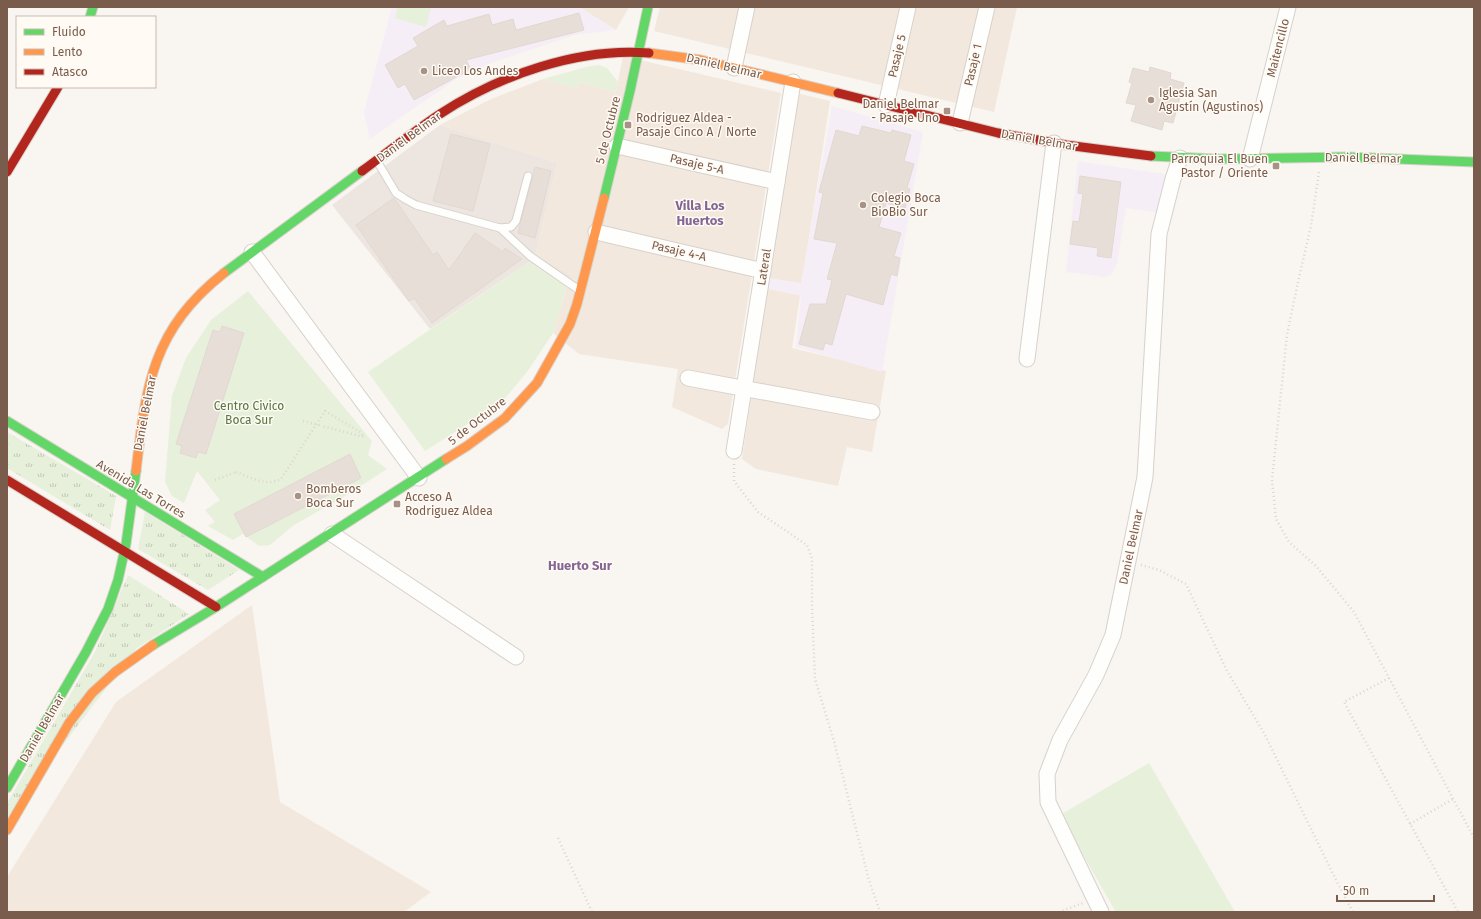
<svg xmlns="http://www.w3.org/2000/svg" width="1481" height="919" viewBox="0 0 1481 919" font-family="'Fira Sans',sans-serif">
	<defs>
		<pattern id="grass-tufts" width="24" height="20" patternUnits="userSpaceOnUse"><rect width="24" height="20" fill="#e7f0db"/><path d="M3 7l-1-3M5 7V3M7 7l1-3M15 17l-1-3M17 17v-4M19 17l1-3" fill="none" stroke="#c0c6b4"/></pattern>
	</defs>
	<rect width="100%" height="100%" fill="#f9f5f0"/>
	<!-- residential -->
	<g fill="#f2e8de">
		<path d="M579,7H629L616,30Z"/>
		<path d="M660,7H1017L994,112L654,31Z"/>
		<path d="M623,56L781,93L728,424L722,429L672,407L678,369L579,354L553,333L569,279L535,255L557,163L440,125L491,99L543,79L577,88L579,82L616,92Z"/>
		<path d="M796,93L830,101L792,348L886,371L872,452L847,447L838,486L756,469L742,459Z"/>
		<path d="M252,605L280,802L431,892L404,912H7V877L116,702Z"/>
	</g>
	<!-- industrial -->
	<path fill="#ede5e0" d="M440,125L557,163L535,255L571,276L567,285L529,262L430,329L332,205Z"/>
	<!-- education -->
	<g fill="#f6eef6">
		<path d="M392,7H579L616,30L575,35L491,63L456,79L370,139L364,112Z"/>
		<path d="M832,106L923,132L882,372L796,347L801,296L768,289L769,278L801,283Z"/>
		<path d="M1078,161L1170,175L1161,213L1126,208L1117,264L1112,274L1105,277L1066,272Z"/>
	</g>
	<!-- grass -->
	<g fill="url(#grass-tufts)">
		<path d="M7,432L116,496L110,530L7,468Z"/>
		<path d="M145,512L239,570L208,590L138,549Z"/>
		<path d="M128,575L189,614L137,648L7,818V803L95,652Z"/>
	</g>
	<!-- park -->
	<g fill="#e7f0db">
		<path d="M398,7H431L426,27L395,18Z"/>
		<path d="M599,65L607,68L618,82L616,92L579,82L577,88L543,79L586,67Z"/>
		<path d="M529,262L567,285L553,333L527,372L501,403L425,451L368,372Z"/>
		<path d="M248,291L372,441L368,455L387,469L345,496L294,525L270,545L259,546L243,534L233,540L208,526L215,522L205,510L220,500L197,471L184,503L172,496L165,482L172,396L186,358L211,320Z"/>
		<path d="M1149,763L1235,912H1116L1060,815Z"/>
	</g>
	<!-- building -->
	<g fill="#e6ded7" stroke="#e2d8d2">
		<path d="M579,13L584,30L466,60L471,69L414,100L405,84L398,88L385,65L418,46L413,38L444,20L447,26L489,14L492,25L513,19L516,30Z"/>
		<path d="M1150,67L1171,73L1170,79L1184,83L1173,123L1164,121L1162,130L1131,121L1136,105L1126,103L1132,83L1129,82L1133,68L1149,72Z"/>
		<path d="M862,126L891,133L892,130L911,135L904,161L914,164L907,188L910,189L905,208L886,203L879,227L901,233L894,256L900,258L897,276L891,274L883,305L846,294L832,345L825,343L823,350L799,344L810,304H826L832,280L827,279L837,243L814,239L823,193L819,192L836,130L859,136Z"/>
		<path d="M451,134L490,144L473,211L433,201Z"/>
		<path d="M535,167L551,171L535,238L518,233Z"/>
		<path d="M1080,176L1121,182L1111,258L1097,256L1098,248L1070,244L1073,221L1079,222L1083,194L1078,193Z"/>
		<path d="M394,198L433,255L437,252L449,270L475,233L503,252L505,248L522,259L432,323L414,298L409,301L356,225Z"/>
		<path d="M222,326L244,333L206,454L198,452L196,458L180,453L182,446L176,444L213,330L220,332Z"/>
		<path d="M350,454L361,478L246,537L234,514Z"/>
	</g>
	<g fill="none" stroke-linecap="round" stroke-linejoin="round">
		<!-- lane casing -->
		<g stroke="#d7d1cb" stroke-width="9">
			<g id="lane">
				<path d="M377,161L396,193L405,199L416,205L500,228L530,256L579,290"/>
				<path d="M500,228L511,227L516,221L528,176"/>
			</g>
		</g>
		<!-- street casing -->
		<g stroke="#d7d1cb" stroke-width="17">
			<g id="street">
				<path d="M734,68L747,7"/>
				<path d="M886,105L908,7"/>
				<path d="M960,123L987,7"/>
				<path d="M617,146L777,182"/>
				<path d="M1250,159L1288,7"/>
				<path d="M596,232L763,271"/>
				<path d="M252,252L419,478"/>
				<path d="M1027,359L1054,143"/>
				<path d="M688,378L872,412"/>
				<path d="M734,451L793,82"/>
				<path d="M332,534L516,657"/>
				<path d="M1101,912L1048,802L1047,774L1060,740L1096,675L1113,635L1145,477L1159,234L1173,179L1180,158"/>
			</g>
		</g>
		<!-- fast casing -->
		<g stroke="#d9d2cb" stroke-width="11">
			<g id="fast">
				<path d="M90,17L93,7"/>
				<path d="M1151,156L1217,159L1347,157L1474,162"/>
				<path d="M604,198L630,91L648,7"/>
				<path d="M224,273L362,171"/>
				<path d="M7,421L263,577"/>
				<path d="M153,645L216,607L446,459"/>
				<path d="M7,788L86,652L108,609L118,580L126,544L136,471"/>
			</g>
		</g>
		<!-- slow casing -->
		<g stroke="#d9d2cb" stroke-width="11">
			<g id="slow">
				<path d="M649,53L701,60L838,93"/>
				<path d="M446,459L467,446L505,418L537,383L570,324L577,304L604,198"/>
				<path d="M136,471C146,385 152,330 224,273"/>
				<path d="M7,830L69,723L92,693L115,672L153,645"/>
			</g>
		</g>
		<!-- jam casing -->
		<g stroke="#d9d2cb" stroke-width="11">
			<g id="jam">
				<path d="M838,93L998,133L1066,145L1151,156"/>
				<path d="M362,171C388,152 413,132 440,114C498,76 578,47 649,53"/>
				<path d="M7,172L58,87"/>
				<path d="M7,480L216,607"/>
			</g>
		</g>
		<!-- path -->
		<g stroke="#dcd5d0" stroke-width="2.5" stroke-dasharray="1 3" stroke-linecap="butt">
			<path d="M1319,172L1311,226L1298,282L1287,335L1272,480L1276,519L1289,542L1316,566L1354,612L1474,838"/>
			<path d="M303,421L322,426"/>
			<path d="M734,464V481L758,512L807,545L812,559V607L815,679L834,741L868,877L880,912"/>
			<path d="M215,480L236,472"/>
			<path d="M1141,565L1159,570L1186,584L1226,669L1265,735L1337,882L1353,912"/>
			<path d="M1389,678L1344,702L1458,912"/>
			<path d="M1410,824L1453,799"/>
			<path d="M558,838L592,912"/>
			<path d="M1059,912L1083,903"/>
		</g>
		<!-- lane -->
		<use href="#lane" stroke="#fefefd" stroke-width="7"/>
		<!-- street -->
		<use href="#street" stroke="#fefefd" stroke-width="15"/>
		<!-- fast -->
		<use href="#fast" stroke="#63d668" stroke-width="9"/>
		<!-- slow -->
		<use href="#slow" stroke="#ff974d" stroke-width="9"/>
		<!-- jam -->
		<use href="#jam" stroke="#b3261e" stroke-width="9"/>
		<!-- path-bridge -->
		<path stroke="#dcd5d0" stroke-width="2.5" stroke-dasharray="1 3" stroke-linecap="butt" d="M236,472C250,477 266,487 281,479L325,411L360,432L364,437L322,426"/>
	</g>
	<!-- markers -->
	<g fill="#a69286" stroke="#fffaf3" stroke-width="1.5">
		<circle cx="424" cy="71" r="4"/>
		<circle cx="1151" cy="100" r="4"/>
		<rect x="943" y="107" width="8" height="8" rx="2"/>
		<rect x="624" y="121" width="8" height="8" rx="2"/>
		<rect x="1272" y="162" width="8" height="8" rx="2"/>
		<circle cx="863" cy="205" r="4"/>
		<circle cx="298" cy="496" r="4"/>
		<rect x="393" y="500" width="8" height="8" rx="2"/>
	</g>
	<g text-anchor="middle" stroke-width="3" stroke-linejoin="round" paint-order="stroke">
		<!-- street labels -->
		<g font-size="12" fill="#7a5c4d" stroke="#fffaf3">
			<text transform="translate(1278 48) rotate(-76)" y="4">Maitencillo</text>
			<text transform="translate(897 56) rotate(-77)" y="4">Pasaje 5</text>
			<text transform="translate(973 65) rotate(-77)" y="4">Pasaje 1</text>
			<text transform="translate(724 66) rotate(13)" y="4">Daniel Belmar</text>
			<text transform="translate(608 130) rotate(-76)" y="4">5 de Octubre</text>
			<text transform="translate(409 137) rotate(-36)" y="4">Daniel Belmar</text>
			<text transform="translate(1039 140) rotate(10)" y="4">Daniel Belmar</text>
			<text transform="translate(1363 158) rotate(1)" y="4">Daniel Belmar</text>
			<text transform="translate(697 164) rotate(13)" y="4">Pasaje 5-A</text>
			<text transform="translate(679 251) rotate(13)" y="4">Pasaje 4-A</text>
			<text transform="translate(764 267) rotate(-81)" y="4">Lateral</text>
			<text transform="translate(145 413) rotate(-79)" y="4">Daniel Belmar</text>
			<text transform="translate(477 421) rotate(-38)" y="4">5 de Octubre</text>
			<text transform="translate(141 489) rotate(31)" y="4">Avenida Las Torres</text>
			<text transform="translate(1131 547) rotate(-78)" y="4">Daniel Belmar</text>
			<text transform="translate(42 728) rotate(-60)" y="4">Daniel Belmar</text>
		</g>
		<!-- poi labels -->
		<g font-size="12" fill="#7a5c4d" stroke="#fffaf3" text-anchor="start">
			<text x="432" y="75">Liceo Los Andes</text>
			<text x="1159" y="97">Iglesia San<tspan x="1159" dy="14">Agustín (Agustinos)</tspan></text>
			<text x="939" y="108" text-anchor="end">Daniel Belmar<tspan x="939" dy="14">- Pasaje Uno</tspan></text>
			<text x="636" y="122">Rodriguez Aldea -<tspan x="636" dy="14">Pasaje Cinco A / Norte</tspan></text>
			<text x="1268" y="163" text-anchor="end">Parroquia El Buen<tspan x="1268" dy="14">Pastor / Oriente</tspan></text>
			<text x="871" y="202">Colegio Boca<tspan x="871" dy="14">BioBio Sur</tspan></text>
			<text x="306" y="493">Bomberos<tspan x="306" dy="14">Boca Sur</tspan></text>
			<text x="405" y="501">Acceso A<tspan x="405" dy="14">Rodriguez Aldea</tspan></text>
		</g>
		<!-- park labels -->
		<g font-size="12" fill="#537a41" stroke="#fffaf3">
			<text x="249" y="410">Centro Civico<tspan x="249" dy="14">Boca Sur</tspan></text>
		</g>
		<!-- neighbourhood labels -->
		<g font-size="13" font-weight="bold" fill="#846695" stroke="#fffaf3">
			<text x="700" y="210">Villa Los<tspan x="700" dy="15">Huertos</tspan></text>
			<text x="580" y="570">Huerto Sur</text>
		</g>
	</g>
	<!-- border -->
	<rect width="1481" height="919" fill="none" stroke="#7a5c4d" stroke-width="16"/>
	<!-- legend -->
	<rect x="16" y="16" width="140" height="72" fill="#fffaf3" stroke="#cabbb1"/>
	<rect x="24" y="29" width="20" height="6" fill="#63d668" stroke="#cabbb1"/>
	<text x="52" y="36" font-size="12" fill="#7a5c4d">Fluido</text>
	<rect x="24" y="49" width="20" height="6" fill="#ff974d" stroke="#cabbb1"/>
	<text x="52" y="56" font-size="12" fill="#7a5c4d">Lento</text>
	<rect x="24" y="69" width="20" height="6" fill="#b3261e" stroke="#cabbb1"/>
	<text x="52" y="76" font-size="12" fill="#7a5c4d">Atasco</text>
	<!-- scale -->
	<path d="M1337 895v6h97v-6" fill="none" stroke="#7a5c4d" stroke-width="2"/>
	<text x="1343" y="895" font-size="12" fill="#7a5c4d" stroke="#fffaf3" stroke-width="3" paint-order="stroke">50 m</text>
</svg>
